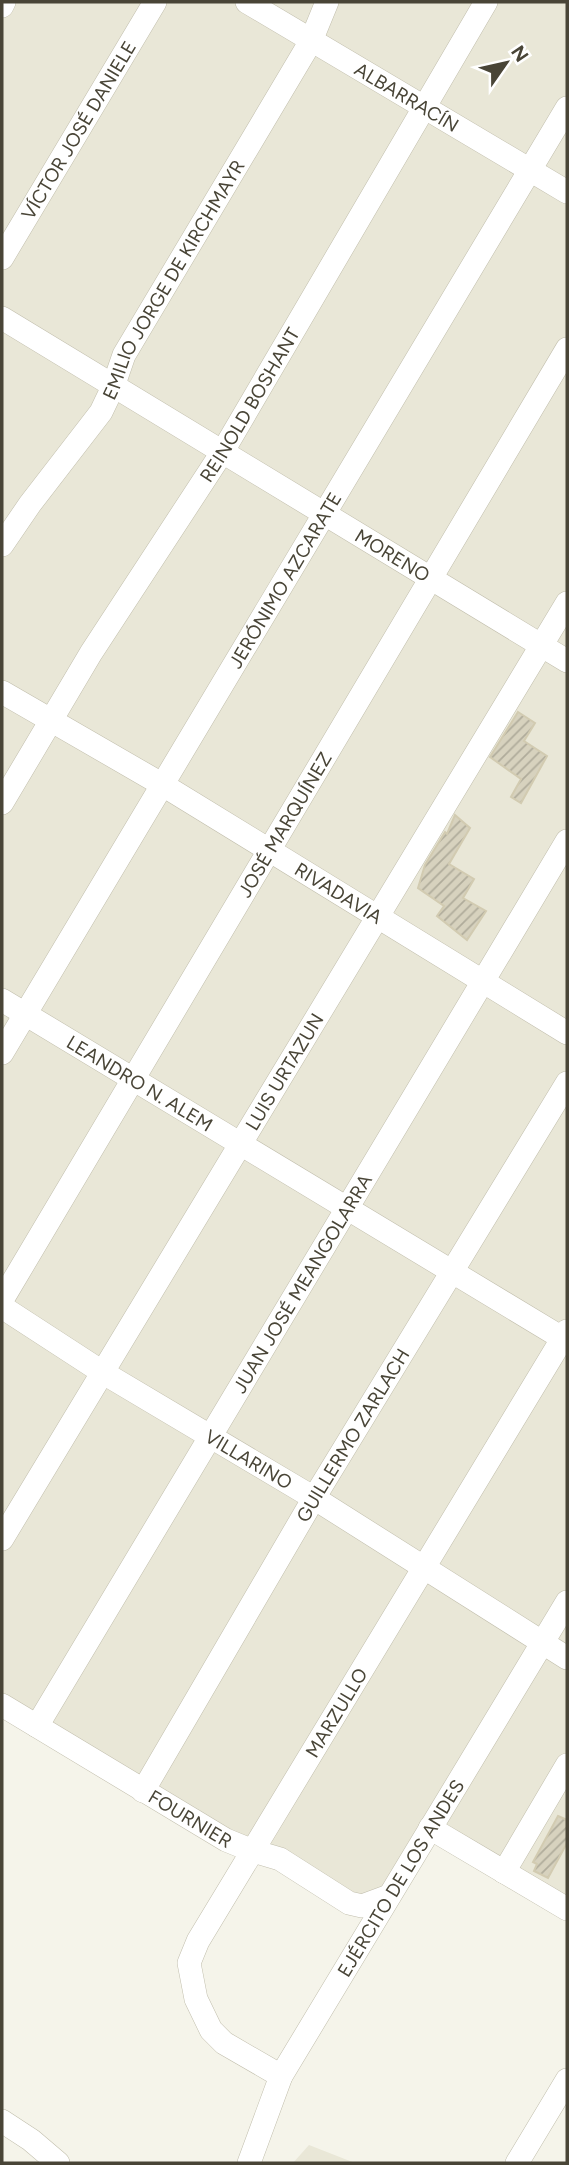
<svg xmlns="http://www.w3.org/2000/svg" width="569" height="2165" viewBox="0 0 569 2165" font-family="Figtree,sans-serif">
	<defs>
		<pattern id="building-hatch" width="6" height="6" patternUnits="userSpaceOnUse" patternTransform="scale(1.75)"><rect width="6" height="6" fill="#d7d2be"/><path d="M-1 1l2-2M0 6l6-6M5 7l2-2" fill="none" stroke="#b0ac9b"/></pattern>
	</defs>
	<rect width="100%" height="100%" fill="#f5f4ea"/>
	<!-- residential -->
	<g fill="#e9e7d7">
		<path d="M2,2H567V1909L430,1829L389,1896L362,1906L2,1705Z"/>
		<path d="M309,2145L355,2163H293Z"/>
	</g>
	<!-- building -->
	<g fill="url(#building-hatch)" stroke="#d2cbb1" stroke-width="2">
		<path d="M518,712L535,723L524,741L547,756L521,803L511,797L521,779L490,757Z"/>
		<path d="M455,815L470,828L449,864L474,879L463,898L486,911L467,940L437,916L444,906L418,888L425,865L445,832L447,834Z"/>
		<path d="M558,1816L567,1820V1843L548,1878L534,1871L537,1864L533,1862Z"/>
	</g>
	<g fill="none" stroke-linecap="round" stroke-linejoin="round">
		<!-- minor casing -->
		<g stroke="#c1beac" stroke-width="24">
			<g id="minor">
				<path id="s1" d="M247,2L567,192"/>
				<path d="M2,6L4,2"/>
				<path id="s2" d="M2,258L155,2"/>
				<path id="s3" d="M2,318L567,661"/>
				<path id="s4" d="M2,545L30,504L101,412L113,387L124,355L311,41L327,2"/>
				<path id="s5" d="M2,692L163,785L567,1033"/>
				<path id="s6" d="M2,803L91,653L223,451L486,2"/>
				<path id="s7" d="M2,1000L567,1341"/>
				<path id="s8" d="M2,1053L567,108"/>
				<path id="s9" d="M2,1300L567,349"/>
				<path id="s10" d="M2,1307L102,1372L314,1498L567,1658"/>
				<path id="s11" d="M2,1539L567,603"/>
				<path id="s12" d="M2,1705L226,1840L253,1851L280,1859L349,1903L362,1906L389,1896"/>
				<path id="s13" d="M37,1726L567,841"/>
				<path id="s14" d="M143,1791L314,1498L567,1083"/>
				<path d="M430,1828L567,1909"/>
				<path d="M504,1872L567,1765"/>
				<path id="s15" d="M281,2076L224,2043L211,2030L196,1999L189,1963L198,1941L567,1331"/>
				<path d="M2,2121L31,2140L58,2163"/>
				<path id="s16" d="M249,2163L281,2076L567,1602"/>
				<path d="M517,2163L567,2080"/>
			</g>
		</g>
		<!-- minor -->
		<use href="#minor" stroke="#fff" stroke-width="23"/>
	</g>
	<g text-anchor="middle" stroke-width="5" stroke-linejoin="round" paint-order="stroke">
		<!-- street labels -->
		<g font-size="19" fill="#494537" stroke="#fff">
			<text dy="7" stroke="none"><textPath href="#s1" startOffset="186">ALBARRACÍN</textPath></text>
			<text dy="7" stroke="none"><textPath href="#s2" startOffset="149">VÍCTOR JOSÉ DANIELE</textPath></text>
			<text dy="7" stroke="none"><textPath href="#s4" startOffset="317">EMILIO JORGE DE KIRCHMAYR</textPath></text>
			<text dy="7" stroke="none"><textPath href="#s6" startOffset="469">REINOLD BOSHANT</textPath></text>
			<text dy="7" stroke="none"><textPath href="#s3" startOffset="457">MORENO</textPath></text>
			<text dy="7" stroke="none"><textPath href="#s8" startOffset="551">JERÓNIMO AZCARATE</textPath></text>
			<text dy="7" stroke="none"><textPath href="#s9" startOffset="553">JOSÉ MARQUÍNEZ</textPath></text>
			<text dy="7" stroke="none"><textPath href="#s5" startOffset="392">RIVADAVIA</textPath></text>
			<text dy="7" stroke="none"><textPath href="#s11" startOffset="546">LUIS URTAZUN</textPath></text>
			<text dy="7" stroke="none"><textPath href="#s7" startOffset="161">LEANDRO N. ALEM</textPath></text>
			<text dy="7" stroke="none"><textPath href="#s13" startOffset="516">JUAN JOSÉ MEANGOLARRA</textPath></text>
			<text dy="7" stroke="none"><textPath href="#s14" startOffset="413">GUILLERMO ZARLACH</textPath></text>
			<text dy="7" stroke="none"><textPath href="#s10" startOffset="290">VILLARINO</textPath></text>
			<text dy="7" stroke="none"><textPath href="#s15" startOffset="446">MARZULLO</textPath></text>
			<text dy="7" stroke="none"><textPath href="#s12" startOffset="220">FOURNIER</textPath></text>
			<text dy="7" stroke="none"><textPath href="#s16" startOffset="324">EJÉRCITO DE LOS ANDES</textPath></text>
		</g>
	</g>
	<!-- border -->
	<rect width="569" height="2165" fill="none" stroke="#494537" stroke-width="7"/>
	<!-- north arrow -->
	<g transform="translate(506 63) rotate(56)" stroke="#ffffff" stroke-width="5" paint-order="stroke">
	<path d="M0-5L12 26L0 18L-12 26Z" fill="#494537"/>
	<text y="-10" font-size="19" font-weight="bold" text-anchor="middle" fill="#494537">N</text>
	</g>
</svg>
